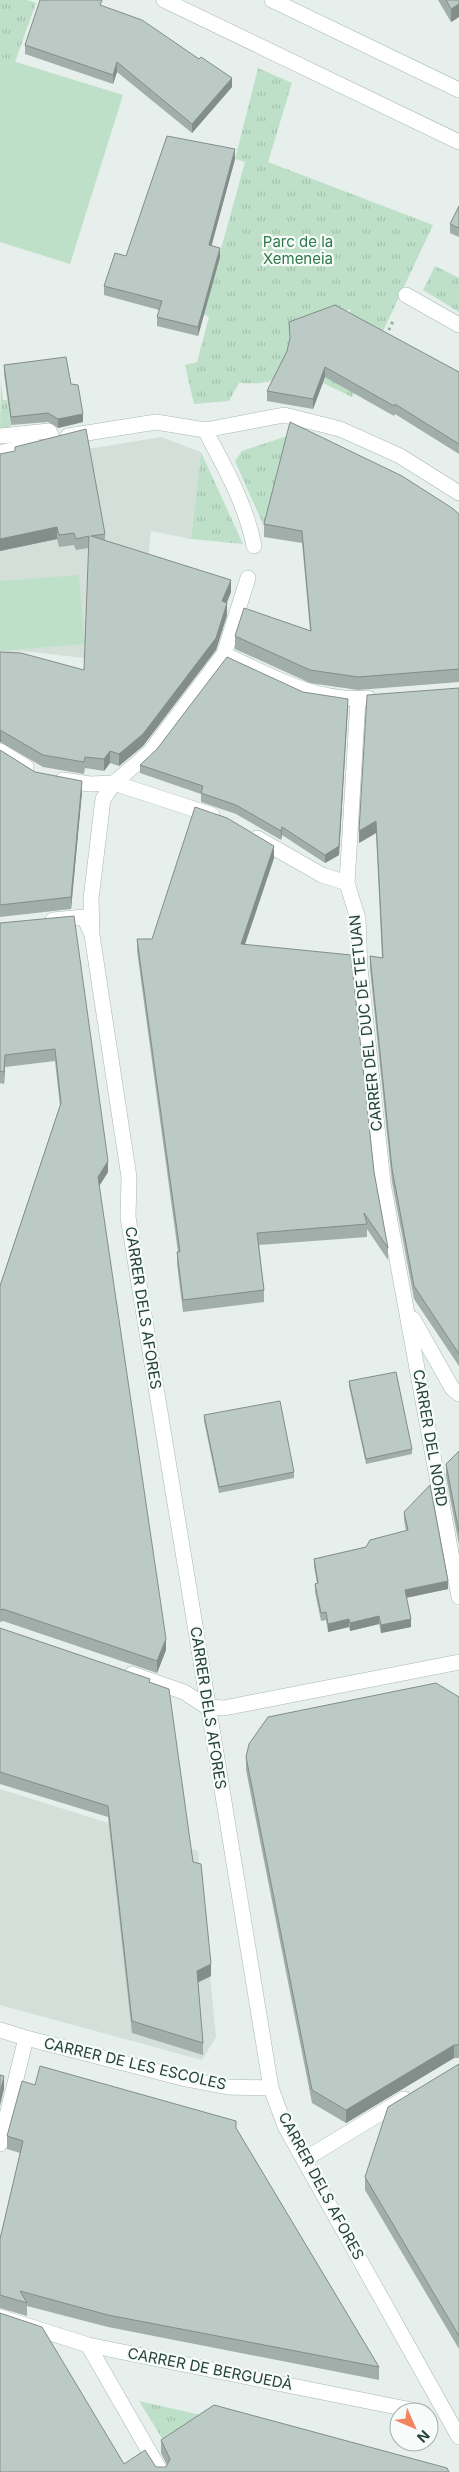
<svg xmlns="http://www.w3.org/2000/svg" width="459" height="2472" viewBox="0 0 459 2472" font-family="Inter,sans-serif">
	<defs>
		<pattern id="grass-tufts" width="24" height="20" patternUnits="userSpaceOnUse" patternTransform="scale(1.25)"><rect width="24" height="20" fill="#bfe0c8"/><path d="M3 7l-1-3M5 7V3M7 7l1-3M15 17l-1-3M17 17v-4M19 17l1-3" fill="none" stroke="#a4c1ad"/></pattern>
	</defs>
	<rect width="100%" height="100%" fill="#e6efeb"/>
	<!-- built -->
	<g fill="#d4dfda">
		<path d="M161,437L201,452L191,539L151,531L145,590L86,630L84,658L22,651L0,653V481L88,449Z"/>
		<path d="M0,1789L198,1851L216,2037L202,2060L0,2005Z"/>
	</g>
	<!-- grass -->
	<g fill="url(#grass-tufts)">
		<path d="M0,0H27L36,3L15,62L0,57Z"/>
		<path d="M258,68L292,83L268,162L433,225L352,397L323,383L351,309L289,332C290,349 287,377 267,382C258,384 247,383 239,383L229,401L194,404L185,365L197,362L209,317L203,314L245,162L235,159Z"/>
		<path d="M435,266L459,278V312L423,290Z"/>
		<path d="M1,380L3,400H7L11,427L0,429Z"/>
		<path d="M290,435L266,531L235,461L242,451Z"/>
		<path d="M201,452L243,544L191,539Z"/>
		<path d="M139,2401L214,2418L168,2448Z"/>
	</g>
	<!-- pitch -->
	<g fill="#bfe0c8">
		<path d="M0,57L123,95L70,264L0,242Z"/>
		<path d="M79,575L85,644L0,651V581Z"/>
	</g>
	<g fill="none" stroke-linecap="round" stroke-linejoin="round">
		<!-- pedestrian casing -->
		<g stroke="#a8b8b2" stroke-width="16">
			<g id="pedestrian">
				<path d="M0,436L49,431L52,439"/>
				<path d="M68,436L156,422L205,430"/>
				<path d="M0,453L33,444"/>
				<path d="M0,2030L26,2038"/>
			</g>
		</g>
		<!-- minor casing -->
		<g stroke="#a8b8b2" stroke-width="16">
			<g id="minor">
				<path d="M164,0L459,142"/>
				<path d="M406,295L459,325"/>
				<path d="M254,546C246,504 224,466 205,430L284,415L340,429L358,437L400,456L459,493"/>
				<path d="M248,578L224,654L150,752L114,783L103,799L91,899L92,935L129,1177L128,1217L271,2088L285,2126L459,2437"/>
				<path d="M224,654C269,675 316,703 368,698"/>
				<path d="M358,699L347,883L358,919L360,968L383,1183L459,1597"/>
				<path d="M0,751L26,767"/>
				<path d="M63,780L90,784L114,783L212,815"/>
				<path d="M257,838L322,875L347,883"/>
				<path d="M53,920L84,917L91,932"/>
				<path d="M413,1319L452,1388L459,1394"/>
				<path d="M132,1674L184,1692L207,1707L224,1708L459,1662"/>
				<path d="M0,2144L26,2038L186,2079L228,2087L271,2088"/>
				<path d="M305,2159L404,2099"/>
				<path d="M0,2317L88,2345L422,2412"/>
				<path d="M88,2345L161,2472"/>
			</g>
		</g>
		<!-- secondary casing -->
		<g stroke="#a4bbb3" stroke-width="16">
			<path id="secondary" d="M272,0L459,90"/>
		</g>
		<!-- path -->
		<path stroke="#86b3a5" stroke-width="3" stroke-dasharray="2.5 4" stroke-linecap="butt" d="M386,336L394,319"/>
		<!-- pedestrian -->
		<use href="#pedestrian" stroke="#fff" stroke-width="15"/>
		<!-- minor -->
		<use href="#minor" stroke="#fff" stroke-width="15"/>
		<!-- secondary -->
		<use href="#secondary" stroke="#fff" stroke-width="15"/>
	</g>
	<!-- wall -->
	<g fill="#a1aea9">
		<path d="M438,0H459V17L451,22Z"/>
		<path d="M102,6L232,87L192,133L117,72L113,84L25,54V45Z"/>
		<path d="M235,159L211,246L220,257L198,336L157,326V317L159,310L104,295V286L126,256Z"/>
		<path d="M459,206V237L450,233V224Z"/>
		<path d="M289,322L459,372V454L395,414L394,416L325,377L313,409L267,401V391L287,351L290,339Z"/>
		<path d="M4,365L71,384L83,422L58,428L48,422L11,425L4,374Z"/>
		<path d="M15,447L105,534V540L231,592L227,603V615L216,650L143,746L119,766L110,763L104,771L85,768L84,774L43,767L0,742V652L84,670L89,548L76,550L74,545L59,547L57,539L0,551V454L15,452Z"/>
		<path d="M459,514V682L358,690L310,683L235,649V636L310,630L302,543L264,537V524Z"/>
		<path d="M459,688V1366L414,1299L392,1182L370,969V956L382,958L376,833L359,843Z"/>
		<path d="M303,692L348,707L339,855L325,863L282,835L281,840L236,814L201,802V794L140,773V765Z"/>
		<path d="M0,750L35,772L82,792L71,909L0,917Z"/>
		<path d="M274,858L245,944L374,1172L388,1248V1260L367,1229V1237L259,1245L264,1290V1302L183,1312L177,1264V1252H178L137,951V939H152Z"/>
		<path d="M0,923L108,1172L99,1186L166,1650L157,1673L3,1621L0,1622V1286L60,1106L55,1061L5,1067L4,1084L0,1083Z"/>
		<path d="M349,1381L412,1449V1454L366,1464L349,1386Z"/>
		<path d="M204,1415L294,1472V1478L219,1493L204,1421Z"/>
		<path d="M459,1451V1545L446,1476V1464Z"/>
		<path d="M404,1512L448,1589L406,1598L411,1627L381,1633L379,1624L350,1631L349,1627L328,1632L326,1620L321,1621L315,1592V1584L317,1583L314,1567V1559L366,1547L406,1531L404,1520Z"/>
		<path d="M0,1628L150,1683L193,1862L211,1976L198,1982L203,2043V2055L132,2033L108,1817L0,1784Z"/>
		<path d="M459,1697V2058H454L346,2123L312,2103L246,1770V1757Z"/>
		<path d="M459,2064V2349L365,2190V2177Z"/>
		<path d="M35,2085L236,2128L379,2367V2380L108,2327L27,2306V2316L0,2308V2239L20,2153L7,2149V2136Z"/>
		<path d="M161,2440L449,2472H0L124,2464L156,2467H166L167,2465L161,2453Z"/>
	</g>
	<!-- shaded-wall -->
	<g fill="#838d89">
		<path d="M459,4V17L451,22V9Z"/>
		<path d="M117,62V72L113,84V75Z"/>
		<path d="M232,78V87L192,133V124Z"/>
		<path d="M235,149V159L209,255V245Z"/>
		<path d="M220,248V257L198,336V327Z"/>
		<path d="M325,367V377L313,409V399Z"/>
		<path d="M83,414V422L58,428V419Z"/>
		<path d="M57,527V539L0,551V539Z"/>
		<path d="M231,580V592L222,613V601Z"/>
		<path d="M227,603V615L216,650L143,746L119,766V754Z"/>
		<path d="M348,699L339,855L325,863V855Z"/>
		<rect x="0" y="730" width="1" height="12"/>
		<path d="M110,751V763L104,771V759Z"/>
		<path d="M82,781V792L71,909V897Z"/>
		<path d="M376,821V833L359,843V831Z"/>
		<path d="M282,827V835L281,840V831Z"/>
		<path d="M274,846V858L241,956V944Z"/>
		<path d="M5,1055V1067L4,1084V1072Z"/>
		<path d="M108,1161V1172L98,1188V1177Z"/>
		<path d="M448,1581V1589L405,1598V1590Z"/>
		<path d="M379,1616V1624L350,1631V1623Z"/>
		<path d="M349,1619V1627L328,1632V1624Z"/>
		<path d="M411,1619V1627L381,1633V1625Z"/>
		<path d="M166,1639V1650L157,1673V1661Z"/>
		<path d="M211,1964V1976L197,1983V1971Z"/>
		<path d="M454,2045V2058L346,2123V2110Z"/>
		<path d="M4,2076V2089L0,2106V2093Z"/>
	</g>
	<!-- building -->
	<g fill="#bbcac4" stroke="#838d89">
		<path d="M40,0H102L100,5L142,20L199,59L201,57L232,78L192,124L117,62L113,75L25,45Z"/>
		<path d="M446,0H459V4L451,9Z"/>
		<path d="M167,136L235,149L209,245L220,248L198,327L157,317L162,301L104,286L115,253L126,256Z"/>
		<path d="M459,206V228L450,224Z"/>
		<path d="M335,305L459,372V444L395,404L394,406L325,367L313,399L267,391L287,351L290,338L289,322Z"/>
		<path d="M66,357L71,384L78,385L83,414L58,419L48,413L11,417L4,365Z"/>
		<path d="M290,422L402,476L452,508L459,514V669L358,677L310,670L235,636L244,608L311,631L302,531L264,524Z"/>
		<path d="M86,429L105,534L91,536L231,580L222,601L227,603L216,638L143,734L119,754L110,751L104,759L85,757L84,762L43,755L0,730V652L21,653L84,670L89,536L76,539L74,533L59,535L57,527L0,539V454L15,451V447Z"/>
		<path d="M227,657L303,692L348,699L339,846L325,855L282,827L281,831L236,805L201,793L203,786L140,765L157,749Z"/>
		<path d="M459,688V1354L414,1286L392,1169L370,956L383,958L376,821L359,831L367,695Z"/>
		<path d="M0,750L35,772L82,781L71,897L0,905Z"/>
		<path d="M195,807L227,818L274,846L241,944L351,955L374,1172L388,1248L364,1213L367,1224L257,1233L264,1290L183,1300L177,1252H180L137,939H152Z"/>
		<path d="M74,916L108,1161L98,1177L166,1639L157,1661L3,1609L0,1610V1286L61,1103L55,1049L5,1055L4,1072L0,1071V923Z"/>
		<path d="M396,1372L412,1449L366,1459L349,1381Z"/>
		<path d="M280,1401L294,1472L219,1487L204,1415Z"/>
		<path d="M459,1451V1532L446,1464Z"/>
		<path d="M430,1485L448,1581L405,1590L411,1619L381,1625L379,1616L350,1623L349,1619L328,1624L326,1612L321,1613L315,1584L318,1583L314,1559L366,1547L370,1540L408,1530L404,1512Z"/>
		<path d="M0,1628L150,1679L149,1682L169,1689L193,1862L201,1864L211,1964L197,1971L203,2043L132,2021L108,1806L0,1772Z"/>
		<path d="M436,1683L459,1697V2045H454L346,2110L312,2090L246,1757L249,1744L268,1717Z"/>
		<path d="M459,2064V2336L365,2177L388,2107Z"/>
		<path d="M40,2066L236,2121V2128L379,2367L108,2315L20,2291L27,2303L0,2295V2239L23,2141L7,2136L22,2081L35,2085Z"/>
		<path d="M0,2075L4,2076L0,2093Z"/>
		<path d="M0,2313L42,2327L124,2464L145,2450L156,2467H166L170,2459L161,2440L214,2405L447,2468L449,2472H0Z"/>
	</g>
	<g text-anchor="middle" stroke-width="4.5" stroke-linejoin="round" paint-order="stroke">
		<!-- park labels -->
		<g font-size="15" fill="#2d7a4b" stroke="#f7fbf9">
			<text x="298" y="247">Parc de la<tspan x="298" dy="17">Xemeneia</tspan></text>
		</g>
		<!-- street labels -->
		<g font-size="15" fill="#24423a" stroke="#f7fbf9">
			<text transform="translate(366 1023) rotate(-96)" y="5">CARRER DEL DUC DE TETUAN</text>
			<text transform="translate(143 1308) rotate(81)" y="5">CARRER DELS AFORES</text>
			<text transform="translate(430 1438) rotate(80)" y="5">CARRER DEL NORD</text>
			<text transform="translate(208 1708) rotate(81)" y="5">CARRER DELS AFORES</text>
			<text transform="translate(135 2064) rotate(13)" y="5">CARRER DE LES ESCOLES</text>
			<text transform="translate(321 2186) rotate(62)" y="5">CARRER DELS AFORES</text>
			<text transform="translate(210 2369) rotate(11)" y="5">CARRER DE BERGUEDÀ</text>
		</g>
	</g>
	<!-- north arrow -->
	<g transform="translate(414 2427) rotate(135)"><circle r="24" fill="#f7fbf9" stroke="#a3b1ad"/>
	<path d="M0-4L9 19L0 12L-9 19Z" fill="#f4845f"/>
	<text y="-8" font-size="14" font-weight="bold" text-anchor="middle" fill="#24423a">N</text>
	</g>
</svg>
